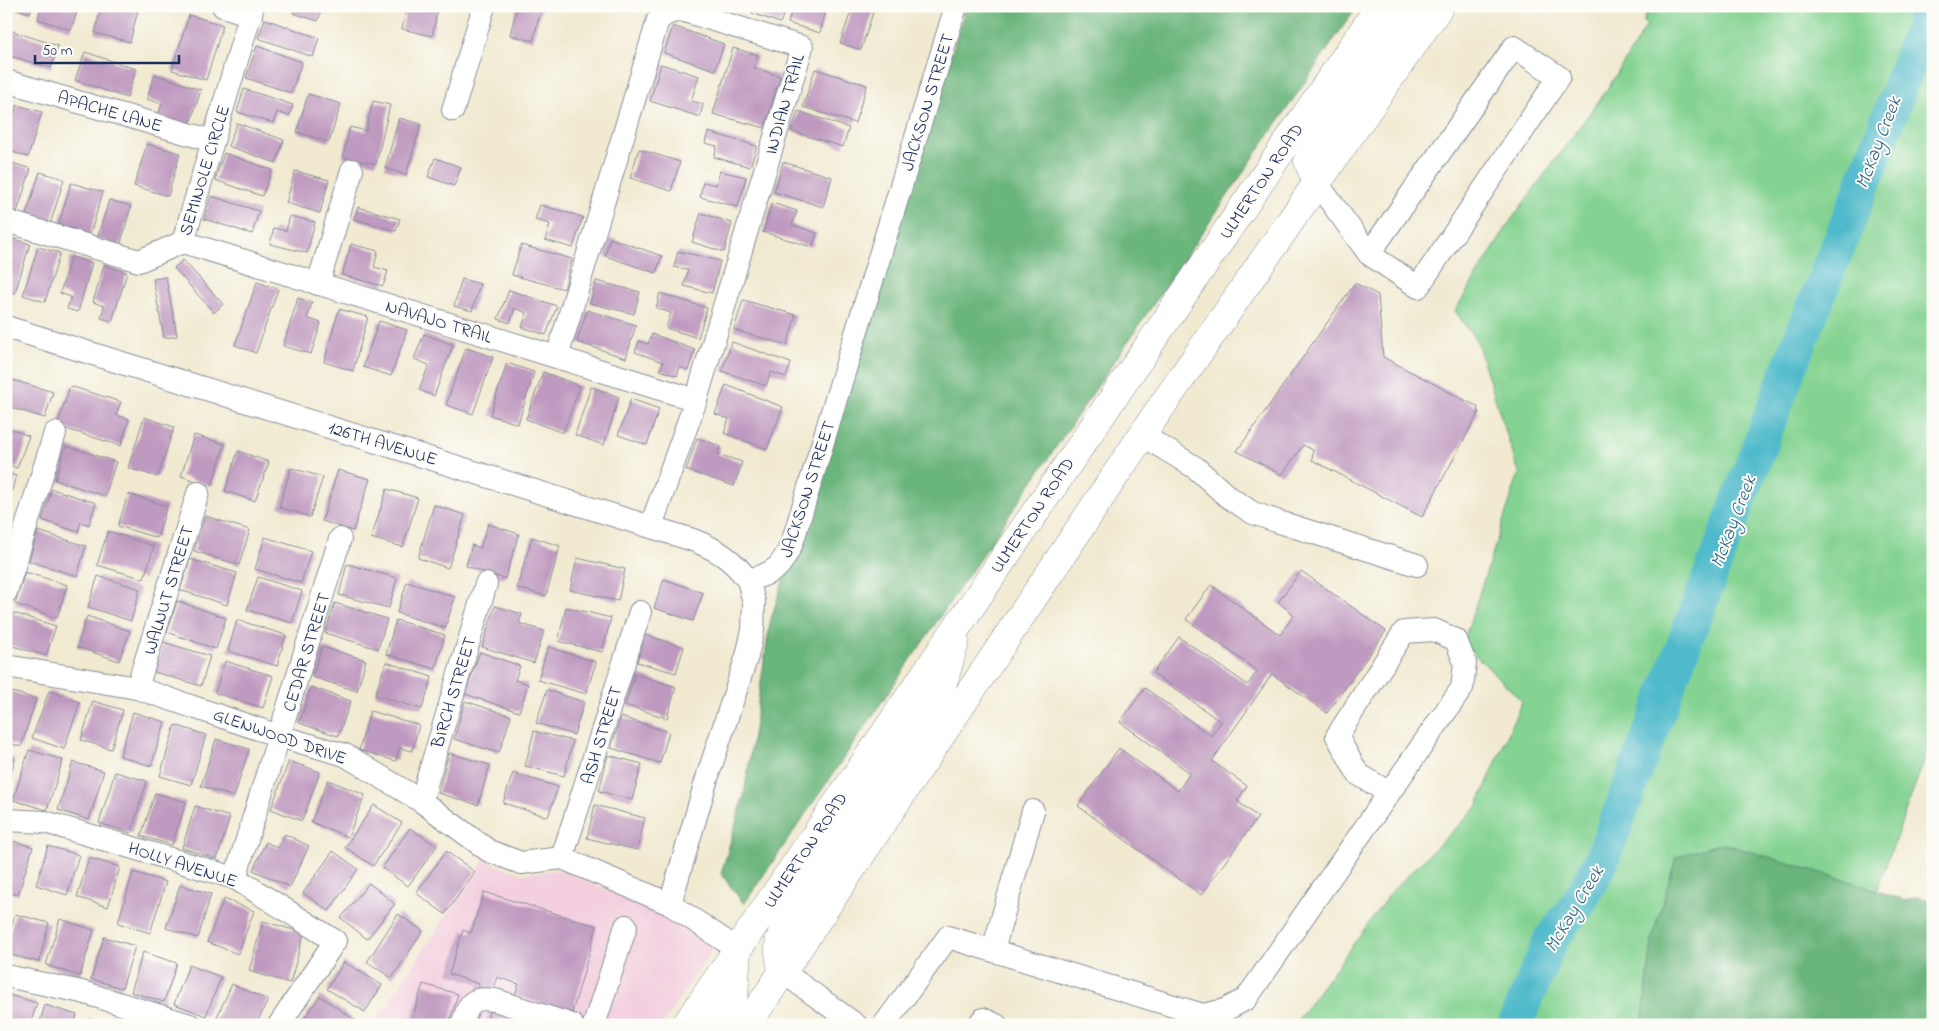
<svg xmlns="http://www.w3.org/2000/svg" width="1939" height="1031" viewBox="0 0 1939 1031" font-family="'Indie Flower',sans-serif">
	<rect width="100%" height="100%" fill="#fdfcf7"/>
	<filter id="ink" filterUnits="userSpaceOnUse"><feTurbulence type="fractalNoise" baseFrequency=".02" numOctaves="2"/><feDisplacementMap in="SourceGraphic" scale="10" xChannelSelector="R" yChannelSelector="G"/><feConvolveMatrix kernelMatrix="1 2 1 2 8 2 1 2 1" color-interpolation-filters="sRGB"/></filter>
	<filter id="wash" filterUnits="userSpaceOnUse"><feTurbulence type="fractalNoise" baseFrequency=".0096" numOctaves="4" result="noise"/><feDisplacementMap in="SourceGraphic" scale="20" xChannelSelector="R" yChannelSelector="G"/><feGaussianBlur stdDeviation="1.12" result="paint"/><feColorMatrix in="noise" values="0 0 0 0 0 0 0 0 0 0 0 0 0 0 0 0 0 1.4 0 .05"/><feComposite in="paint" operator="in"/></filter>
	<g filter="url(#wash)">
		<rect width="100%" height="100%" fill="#f1ead1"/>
		<!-- built -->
		<path fill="#f3cfdf" d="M484,860L521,874L556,870L565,872L666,915L701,938L712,950L662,1025H373Z"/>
		<!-- green -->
		<path fill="#84d392" stroke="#508178" d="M1650,6H1933V736L1877,890L1721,843L1653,935L1642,1025H1294L1393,890L1477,807L1522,701L1463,643L1519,473L1477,342L1455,311L1511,220L1608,88L1647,25L1643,22Z"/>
		<!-- forest -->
		<g fill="#6bb57c" stroke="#43726d">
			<path d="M966,6H1357L744,904L721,874L744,795L770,622L785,575L791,569L802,546Z"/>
			<path d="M1721,843L1859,884L1904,900L1920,897L1933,901V1025H1642L1653,935L1676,857Z"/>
		</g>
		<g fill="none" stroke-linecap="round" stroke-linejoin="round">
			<!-- river -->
			<path stroke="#4fbacb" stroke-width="35" d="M1515,1025L1551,939L1578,904L1603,857L1788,371L1875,154L1930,6"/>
		</g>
		<g id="blocks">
			<!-- building -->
			<g fill="#bf9ac0">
				<path d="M6,6H32L30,13Z"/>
				<path d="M41,6H79L71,30L38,19Z"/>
				<path d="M101,6H139L130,42L95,33Z"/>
				<path d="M295,6H322L318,21L293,13Z"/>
				<path d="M407,6L438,8L432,36L402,29Z"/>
				<path d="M517,6H542L533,41L510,35Z"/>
				<path d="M754,6H787L780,23L752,13Z"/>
				<path d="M793,6H827L820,33L788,23Z"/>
				<path d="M853,6H875L861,50L840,43Z"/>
				<path d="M189,15L223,25L206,80L172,70Z"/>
				<path d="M265,19L319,38L313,57L258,38Z"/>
				<path d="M673,26L724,44L715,70L664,53Z"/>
				<path d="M6,29L58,46L51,68L6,55Z"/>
				<path d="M257,46L302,62L291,93L246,78Z"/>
				<path d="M733,48L758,55L754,68L780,76L765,128L713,114Z"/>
				<path d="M85,52L136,69L127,98L75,80Z"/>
				<path d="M661,64L699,76L691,101L703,104L700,117L650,101Z"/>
				<path d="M815,69L867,85L855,123L803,107Z"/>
				<path d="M155,74L201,90L189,127L158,116L162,104L147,99Z"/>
				<path d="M244,89L293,105L289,116L277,112L273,123L237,112Z"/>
				<path d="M308,94L341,104L329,142L297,132Z"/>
				<path d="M373,101L390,105L376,164L343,157L350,127L366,131Z"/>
				<path d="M17,105L42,112L28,157L6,150V139Z"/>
				<path d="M798,111L849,128L843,147L791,131Z"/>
				<path d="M399,118L421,124L406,175L385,168Z"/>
				<path d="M237,123L284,140L276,163L228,146Z"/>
				<path d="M708,132L757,146L750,167L714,157L717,146L705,143Z"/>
				<path d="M147,144L180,153L168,196L134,186Z"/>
				<path d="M639,149L680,162L671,191L630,178Z"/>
				<path d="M224,153L272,170L262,196L215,180Z"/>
				<path d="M435,158L461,167L454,186L428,177Z"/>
				<path d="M6,161L31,169L16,215L6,212Z"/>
				<path d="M783,162L832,177L823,207L774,192Z"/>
				<path d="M295,171L329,180L320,213L286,203Z"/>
				<path d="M720,171L746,177L738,207L700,197L703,182L716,185Z"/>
				<path d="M40,172L64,179L50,225L25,218Z"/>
				<path d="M71,183L103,192L90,234L59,224Z"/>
				<path d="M211,196L259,211L252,234L204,219Z"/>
				<path d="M109,200L131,206L120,246L97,239Z"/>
				<path d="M772,203L797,211L792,225L817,233L812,247L763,232Z"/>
				<path d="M540,205L583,217L573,248L545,240L550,224L535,220Z"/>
				<path d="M358,207L400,219L396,231L354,219Z"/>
				<path d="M701,213L732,223L724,252L692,242Z"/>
				<path d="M290,216L315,222L307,253L270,244L274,228L286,231Z"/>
				<path d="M8,237L30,244L15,293L6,291V244Z"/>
				<path d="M610,238L662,256L656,273L605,256Z"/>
				<path d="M351,244L378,251L374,267L388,271L383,286L342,275Z"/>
				<path d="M521,245L572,259L564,289L512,275Z"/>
				<path d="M38,247L60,253L45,302L23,295Z"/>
				<path d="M678,251L720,261L712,293L684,286L688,270L674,267Z"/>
				<path d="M71,257L92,263L78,312L67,309L71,297L60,293Z"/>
				<path d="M183,260L223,304L214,313L174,268Z"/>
				<path d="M104,265L127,273L112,321L101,318L104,306L93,302Z"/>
				<path d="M166,277L177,336L164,338L153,279Z"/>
				<path d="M462,279L480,284L472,311L454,306Z"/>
				<path d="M596,281L640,292L634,314L590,303Z"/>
				<path d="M257,282L278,289L256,353L235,345Z"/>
				<path d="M1355,283L1378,295L1383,357L1478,407L1477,410L1479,412L1422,517L1312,460L1313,450L1303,445L1282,475L1237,451Z"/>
				<path d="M509,290L557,306L546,335L522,327L527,313L515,308L510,323L498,319Z"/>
				<path d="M660,293L707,308L698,338L666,328L671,313L656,308Z"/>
				<path d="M298,298L312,302L307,318L321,323L311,354L283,346Z"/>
				<path d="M743,300L796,315L787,345L734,330Z"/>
				<path d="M339,309L368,317L353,371L324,362Z"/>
				<path d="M587,310L636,325L626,358L577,342Z"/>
				<path d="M379,321L407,330L391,376L363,367Z"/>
				<path d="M424,334L453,345L434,396L419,390L429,365L414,359Z"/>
				<path d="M652,334L695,350L688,370L680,367L677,376L660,370L663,362L635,352L639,341L648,344Z"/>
				<path d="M732,342L791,363L786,377L771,372L766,386L722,371Z"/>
				<path d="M466,348L493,357L473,414L446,405Z"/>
				<path d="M507,363L534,372L518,424L490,415Z"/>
				<path d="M543,372L580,386L563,433L526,419Z"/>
				<path d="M6,378L53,392L45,418L6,406Z"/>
				<path d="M726,385L783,407L767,449L724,433L729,419L715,414Z"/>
				<path d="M70,386L121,402L116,415L129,419L121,446L57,426Z"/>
				<path d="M591,387L619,397L604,445L575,435Z"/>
				<path d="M631,399L659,409L647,445L618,435Z"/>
				<path d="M144,417L174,427L158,477L128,468Z"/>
				<path d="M6,427L29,436L17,468L6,464Z"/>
				<path d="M194,435L225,444L212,486L181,476Z"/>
				<path d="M697,438L720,446L718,454L742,462L734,486L686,470Z"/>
				<path d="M66,446L116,462L105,496L55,480Z"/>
				<path d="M238,451L269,462L255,501L225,491Z"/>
				<path d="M291,468L323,477L310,517L279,507Z"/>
				<path d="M338,470L370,479L353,531L322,521Z"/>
				<path d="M6,473L16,476L7,507H6Z"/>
				<path d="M52,489L96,503L89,525L81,522L78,532L42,520Z"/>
				<path d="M387,489L418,498L403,547L371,538Z"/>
				<path d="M128,494L167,506L157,538L118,526Z"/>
				<path d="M434,505L465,515L448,568L418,558Z"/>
				<path d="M205,516L250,530L239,565L194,551Z"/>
				<path d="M488,524L519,534L505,579L466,566L472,545L480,548Z"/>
				<path d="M38,531L86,546L77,576L29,561Z"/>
				<path d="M108,531L154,546L144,579L97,565Z"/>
				<path d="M265,537L311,551L301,583L255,569Z"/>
				<path d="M532,537L560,546L546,596L517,588Z"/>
				<path d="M577,558L625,569L618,601L570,590Z"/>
				<path d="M190,559L237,573L227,605L180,590Z"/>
				<path d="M347,564L397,578L389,608L339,595Z"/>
				<path d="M1301,571L1386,631L1327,713L1272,674L1212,761L1247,786L1237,801L1258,817L1201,895L1078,806L1119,748L1178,791L1190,773L1120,722L1145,688L1211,736L1221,722L1153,673L1179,637L1248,685L1257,671L1186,619L1211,585L1280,635L1294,615L1278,602Z"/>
				<path d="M25,572L67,585L57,618L15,604Z"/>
				<path d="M98,576L140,589L131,621L88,607Z"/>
				<path d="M258,577L302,591L292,623L247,610Z"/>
				<path d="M664,579L703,593L693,621L654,608Z"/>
				<path d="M407,582L455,597L445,628L397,613Z"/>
				<path d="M177,601L226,618L216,649L167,632Z"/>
				<path d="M335,603L387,619L378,649L325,633Z"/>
				<path d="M495,606L522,614L519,623L544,631L534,663L482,647Z"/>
				<path d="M566,607L611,618L602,652L558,641Z"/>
				<path d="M13,613L56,626L46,656L6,644V633Z"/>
				<path d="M87,616L130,631L119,661L77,647Z"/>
				<path d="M237,620L286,635L277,666L228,651Z"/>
				<path d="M396,620L445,635L435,669L386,654Z"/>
				<path d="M645,635L684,647L676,673L637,662Z"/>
				<path d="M163,642L210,656L201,686L154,672Z"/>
				<path d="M322,647L366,660L357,691L312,677Z"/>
				<path d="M548,647L596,662L586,694L538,680Z"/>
				<path d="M480,652L520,666L515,680L528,684L519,712L465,694Z"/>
				<path d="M225,661L273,676L263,708L215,693Z"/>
				<path d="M386,662L432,677L422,709L375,695Z"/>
				<path d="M635,674L676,687L667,718L625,705Z"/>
				<path d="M311,687L351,701L338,736L299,723Z"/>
				<path d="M6,690L36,699L21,747L6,742Z"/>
				<path d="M547,690L584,702L574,735L536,723Z"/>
				<path d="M49,691L80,702L64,749L32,738Z"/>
				<path d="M93,701L123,710L111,749L81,740Z"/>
				<path d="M465,701L511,716L499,753L454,739Z"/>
				<path d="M370,711L419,725L412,751L399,748L396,761L359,750Z"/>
				<path d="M133,712L165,722L151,766L120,756Z"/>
				<path d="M621,717L669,732L660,763L611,748Z"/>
				<path d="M175,725L206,735L191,785L160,776Z"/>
				<path d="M534,731L573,741L564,776L525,766Z"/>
				<path d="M216,739L249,749L234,797L201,786Z"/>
				<path d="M29,750L63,760L47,810L13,800Z"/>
				<path d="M449,753L490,765L478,805L438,793Z"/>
				<path d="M608,755L642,764L632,800L599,791Z"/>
				<path d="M6,756L15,759L7,787H6Z"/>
				<path d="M289,761L320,772L302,821L271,809Z"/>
				<path d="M73,762L104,771L89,820L58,810Z"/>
				<path d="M115,772L147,781L131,833L99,823Z"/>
				<path d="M513,773L558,787L548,817L503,803Z"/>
				<path d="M328,780L365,795L348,837L311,822Z"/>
				<path d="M155,793L186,802L172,845L141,836Z"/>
				<path d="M374,805L402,823L373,866L345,847Z"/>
				<path d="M595,805L645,818L637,850L587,838Z"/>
				<path d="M195,806L230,817L217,859L182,848Z"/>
				<path d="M410,828L437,846L408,886L382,868Z"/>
				<path d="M285,834L309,846L290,887L253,870L266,842L278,848Z"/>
				<path d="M6,839L33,847L18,895L6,892Z"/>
				<path d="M48,846L79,855L67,895L36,885Z"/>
				<path d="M333,851L358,869L329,911L303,893Z"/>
				<path d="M446,851L475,872L445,914L416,893Z"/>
				<path d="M89,858L120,867L108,907L77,897Z"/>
				<path d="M133,872L166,882L150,933L118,923Z"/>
				<path d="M369,883L395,904L367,939L341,918Z"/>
				<path d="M180,885L211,894L198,938L166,928Z"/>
				<path d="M484,892L597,926L572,1013L515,995L519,984L497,977L491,994L478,990L479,984L449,974L463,930L471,933Z"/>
				<path d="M224,899L254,911L238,954L207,942Z"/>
				<path d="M15,914L49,923L39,962L6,954V946Z"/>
				<path d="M398,914L423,931L392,978L367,962Z"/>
				<path d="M60,919L94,930L80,976L46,965Z"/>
				<path d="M263,921L304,933L290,983L249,971Z"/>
				<path d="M104,937L135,946L122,988L91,979Z"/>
				<path d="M143,952L177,963L164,1002L131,992Z"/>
				<path d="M344,962L382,985L365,1012L327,989Z"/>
				<path d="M189,965L221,977L206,1016L174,1004Z"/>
				<path d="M232,984L268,1000L256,1025H223L215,1021Z"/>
				<path d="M423,984L458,994L448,1025H410Z"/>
				<path d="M6,994L37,1003L30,1025H6Z"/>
				<path d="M320,996L356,1021L354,1025H304L301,1023Z"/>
				<path d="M492,1004L551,1025H485Z"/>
				<path d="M45,1005L77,1015L74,1025H39Z"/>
				<path d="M89,1019L106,1024V1025H87Z"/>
			</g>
		</g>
	</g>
	<g filter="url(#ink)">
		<use href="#blocks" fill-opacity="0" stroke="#868c98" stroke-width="1"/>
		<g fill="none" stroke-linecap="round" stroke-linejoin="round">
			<!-- minor casing -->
			<g stroke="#868c98" stroke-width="24">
				<g id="minor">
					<path d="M223,6L251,15"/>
					<path d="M6,81L213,141"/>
					<path d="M453,110L484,6"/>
					<path d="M1317,183L1369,254L1418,287L1559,77L1514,47L1369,254"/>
					<path d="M6,221L139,261L183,242"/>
					<path d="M183,242L696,400"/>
					<path d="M183,242L253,6"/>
					<path d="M318,284L352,170"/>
					<path d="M6,327L693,540C718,550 732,559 748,580"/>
					<path d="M557,357L658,20L668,13L681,10L802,47L696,400L651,526"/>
					<path d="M1142,435L1196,468L1227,496L1239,504L1253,513L1276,521L1417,565"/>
					<path d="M6,592L55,433"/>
					<path d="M6,666L137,688L279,736L345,755L421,801L489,851L521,863L562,858L670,904L737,949"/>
					<path d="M137,688L198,493"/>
					<path d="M421,801L486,584"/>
					<path d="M6,820L45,822L235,878L335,941L279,1025"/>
					<path d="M562,858L640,612"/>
					<path d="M235,878L340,539"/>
					<path d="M670,904L708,775L747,656L753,630L754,602L748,580C775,573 781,568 792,543L956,6"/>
					<path d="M993,950L1033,811"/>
					<path d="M783,972L856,1025"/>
					<path d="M6,976L82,992L190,1025"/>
					<path d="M462,1025C469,1003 470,997 495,1000L572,1025"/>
					<path d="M594,1025L626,926"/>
					<path d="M884,1025L948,937L1203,1015L1225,1010L1246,999L1462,688L1465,663L1456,640L1434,630L1404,632L1337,736L1358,774L1389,793"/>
					<path d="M979,1025L983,1019L996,1025"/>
				</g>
			</g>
			<!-- major casing -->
			<g stroke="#868c98" stroke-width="29">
				<g id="major">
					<path d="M1317,183L1308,161L1409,6"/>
					<path d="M783,972C777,952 777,942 786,923L938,700L955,642"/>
					<path d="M686,1025L1380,6"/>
					<path d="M714,1025L734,995L737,950"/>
					<path d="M747,1025L1155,416L1440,6"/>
				</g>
			</g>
			<!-- minor -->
			<use href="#minor" stroke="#fff" stroke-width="22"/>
			<!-- major -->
			<use href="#major" stroke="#fff" stroke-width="28"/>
		</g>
	</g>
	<g text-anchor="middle" stroke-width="4" stroke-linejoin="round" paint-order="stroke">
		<!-- street labels -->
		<g font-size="18" fill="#1b2f5e" stroke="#fdfcf7">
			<text transform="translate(927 102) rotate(-73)" y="6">JACKSON STREET</text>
			<text transform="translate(784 104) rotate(-74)" y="6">INDIAN TRAIL</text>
			<text transform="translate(110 111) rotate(16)" y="6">APACHE LANE</text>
			<text transform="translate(204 170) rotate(-73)" y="6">SEMINOLE CIRCLE</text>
			<text transform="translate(1261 181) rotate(-56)" y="6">ULMERTON ROAD</text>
			<text transform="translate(439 321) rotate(17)" y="6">NAVAJO TRAIL</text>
			<text transform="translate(383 443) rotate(17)" y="6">126TH AVENUE</text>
			<text transform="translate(807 489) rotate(-72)" y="6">JACKSON STREET</text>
			<text transform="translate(1032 515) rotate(-56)" y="6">ULMERTON ROAD</text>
			<text transform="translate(168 590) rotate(-73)" y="6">WALNUT STREET</text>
			<text transform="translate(306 652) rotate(-73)" y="6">CEDAR STREET</text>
			<text transform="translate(453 692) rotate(-73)" y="6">BIRCH STREET</text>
			<text transform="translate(601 735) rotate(-73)" y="6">ASH STREET</text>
			<text transform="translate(280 736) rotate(19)" y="6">GLENWOOD DRIVE</text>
			<text transform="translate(805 850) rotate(-56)" y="6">ULMERTON ROAD</text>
			<text transform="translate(183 864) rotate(18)" y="6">HOLLY AVENUE</text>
		</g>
		<!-- water labels -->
		<g font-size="19" font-style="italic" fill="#2d6084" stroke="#fdfcf7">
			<text transform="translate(1877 142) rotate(-69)" y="7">McKay Creek</text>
			<text transform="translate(1732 521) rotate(-69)" y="7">McKay Creek</text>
			<text transform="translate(1573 908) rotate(-59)" y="7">McKay Creek</text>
		</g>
	</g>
	<!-- margin -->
	<rect width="1939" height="1031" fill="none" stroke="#fdfcf7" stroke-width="25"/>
	<!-- scale -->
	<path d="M35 55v8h144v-8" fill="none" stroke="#1b2f5e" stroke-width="2.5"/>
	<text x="42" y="55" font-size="15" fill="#1b2f5e" stroke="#fdfcf7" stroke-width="4" paint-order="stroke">50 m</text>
</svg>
